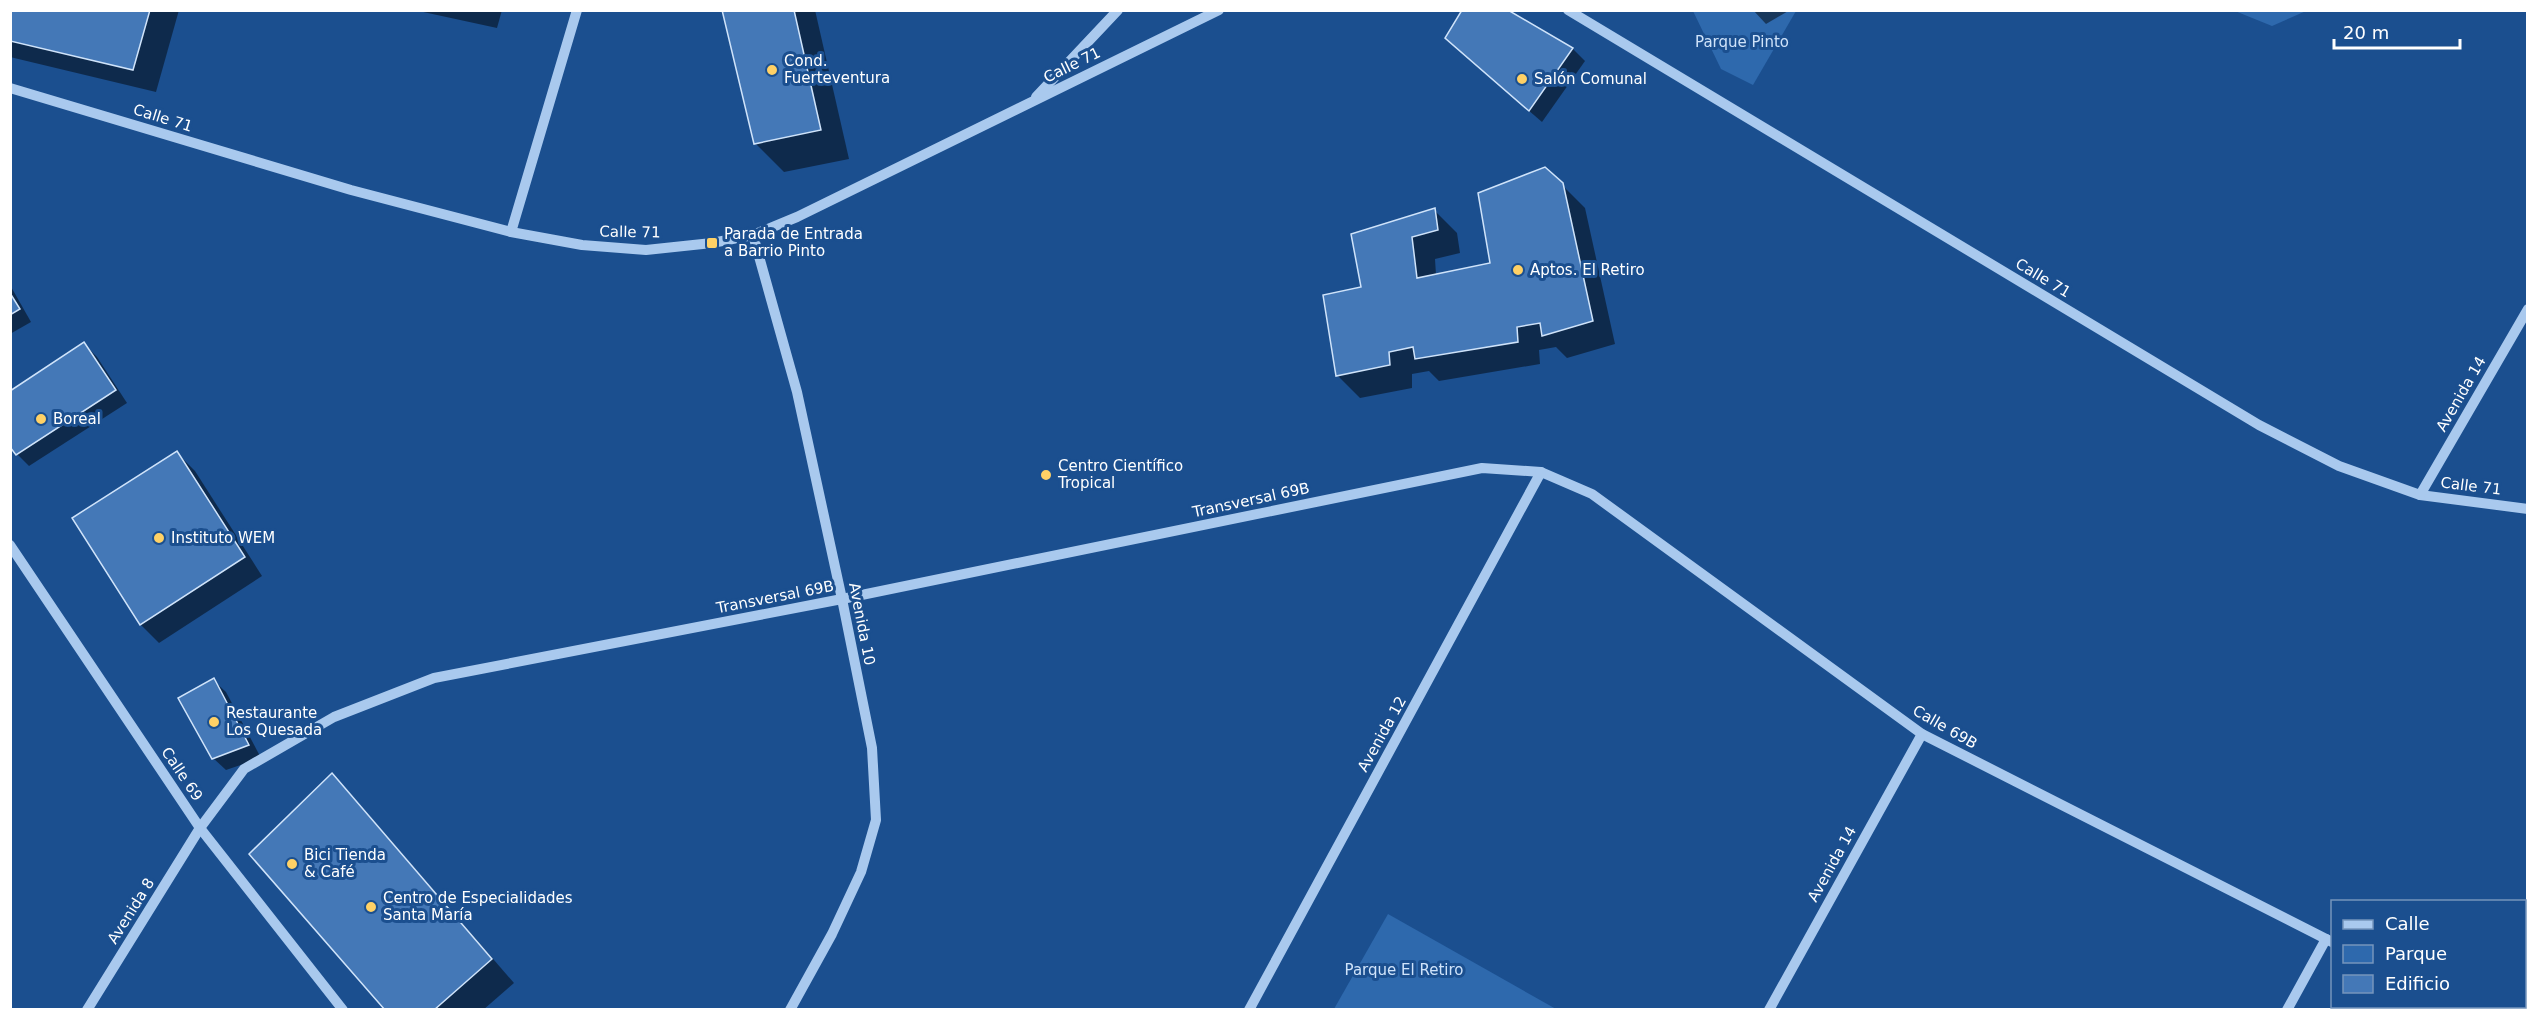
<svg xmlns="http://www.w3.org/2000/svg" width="2538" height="1020" viewBox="0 0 2538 1020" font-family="'DejaVu Sans',sans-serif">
	<rect width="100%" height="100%" fill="#1b4f8f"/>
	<!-- green -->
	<g fill="#2e69ad">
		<path d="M1693,11H1796L1753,85L1721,69Z"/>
		<path d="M2235,11H2306L2272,26Z"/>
		<path d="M1388,914L1556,1009H1334Z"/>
	</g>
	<!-- shadow -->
	<g fill="#0007">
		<path d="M10,10H179L156,92L10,57Z"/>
		<path d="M414,10H502L497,28Z"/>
		<path d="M724,10H815L849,159L784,172L755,143Z"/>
		<path d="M1505,10L1573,49L1585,61L1542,122L1460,51Z"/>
		<path d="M1753,10H1790L1766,24Z"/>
		<path d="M1561,184L1585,208L1615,344L1567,358L1556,347L1539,350L1540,364L1439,381L1429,371L1412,374V388L1360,398L1337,375L1363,288L1434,210L1457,233L1460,253L1435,259L1436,275L1491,264Z"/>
		<path d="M10,285L31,322L10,334Z"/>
		<path d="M84,344L97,357L127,403L29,466L17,454Z"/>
		<path d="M177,453L195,471L262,576L159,643L141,625L74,519Z"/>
		<path d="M213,680L226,692L261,758L226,770L213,758Z"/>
		<path d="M332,775L354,798L514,983L483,1010H387Z"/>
	</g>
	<!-- building -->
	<g fill="#4478b7" stroke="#cfe3fa" stroke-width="1.5">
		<path d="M10,10H150L133,70L10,41Z"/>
		<path d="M722,10H794L821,130L754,144Z"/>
		<path d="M1462,10H1508L1573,48L1529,111L1445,38Z"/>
		<path d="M1545,167L1563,183L1593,321L1542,336L1540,323L1517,327L1518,342L1415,359L1413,347L1389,352L1390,365L1336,376L1323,295L1361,287L1351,234L1435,208L1438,230L1412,237L1417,278L1490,263L1478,193Z"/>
		<path d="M10,293L20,309L10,315Z"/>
		<path d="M84,342L116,390L16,455L10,447V391Z"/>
		<path d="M177,451L245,557L140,625L72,518Z"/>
		<path d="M214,678L249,745L212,759L178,698Z"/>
		<path d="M332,773L492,959L434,1010H385L249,854Z"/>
	</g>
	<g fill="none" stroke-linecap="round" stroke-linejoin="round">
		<!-- minor -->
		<g stroke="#a9c9ee" stroke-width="10">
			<path d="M1568,10L2259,425L2339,466L2420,495L2528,509"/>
			<path d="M10,88L351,190L511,232L582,245L646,250L712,243L753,235L797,217L1219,10"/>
			<path d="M1036,97L1118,10"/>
			<path d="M511,232L577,10"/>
			<path d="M753,235L797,392L842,599L872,748L876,820L861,872L832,934L790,1010"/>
			<path d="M2420,495L2528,309"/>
			<path d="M10,545L200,828L343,1010"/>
			<path d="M2459,1006L2465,1010"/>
			<path d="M87,1010L200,828L244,769L334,717L434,678L842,599L1482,468L1541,472L1592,494L1922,734L2332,942"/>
			<path d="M1249,1010L1541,472"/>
			<path d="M1769,1010L1922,734"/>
			<path d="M2287,1010L2326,939"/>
		</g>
	</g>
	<!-- markers -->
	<g fill="#ffd166" stroke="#1b4f8f" stroke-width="2">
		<circle cx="772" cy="70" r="6"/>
		<circle cx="1522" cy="79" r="6"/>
		<rect x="706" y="237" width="12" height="12" rx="3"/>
		<circle cx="1518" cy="270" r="6"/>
		<circle cx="41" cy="419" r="6"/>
		<circle cx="1046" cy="475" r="6"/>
		<circle cx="159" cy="538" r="6"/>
		<circle cx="214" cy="722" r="6"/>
		<circle cx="292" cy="864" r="6"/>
		<circle cx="371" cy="907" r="6"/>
	</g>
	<g text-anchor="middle" stroke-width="6" stroke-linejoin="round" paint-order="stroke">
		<!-- park labels -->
		<g font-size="15" fill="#cfe3fa" stroke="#1b4f8f">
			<text x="1742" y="47">Parque Pinto</text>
			<text x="1404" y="975">Parque El Retiro</text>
		</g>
		<!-- poi labels -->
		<g font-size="15" fill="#fff" stroke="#1b4f8f" text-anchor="start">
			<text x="784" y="66">Cond.<tspan x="784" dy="17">Fuerteventura</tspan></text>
			<text x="1534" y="84">Salón Comunal</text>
			<text x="724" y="239">Parada de Entrada<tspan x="724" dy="17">a Barrio Pinto</tspan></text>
			<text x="1530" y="275">Aptos. El Retiro</text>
			<text x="53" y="424">Boreal</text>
			<text x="1058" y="471">Centro Científico<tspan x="1058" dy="17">Tropical</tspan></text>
			<text x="171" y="543">Instituto WEM</text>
			<text x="226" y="718">Restaurante<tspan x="226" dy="17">Los Quesada</tspan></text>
			<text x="304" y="860">Bici Tienda<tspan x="304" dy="17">&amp; Café</tspan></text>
			<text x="383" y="903">Centro de Especialidades<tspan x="383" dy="17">Santa María</tspan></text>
		</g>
		<!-- street labels -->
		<g font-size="15" fill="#fff" stroke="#1b4f8f">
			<text transform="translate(1072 65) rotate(-26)" y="5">Calle 71</text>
			<text transform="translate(163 118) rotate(17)" y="5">Calle 71</text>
			<text transform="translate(630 232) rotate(1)" y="5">Calle 71</text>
			<text transform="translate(2043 278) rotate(31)" y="5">Calle 71</text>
			<text transform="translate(2461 394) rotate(-60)" y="5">Avenida 14</text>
			<text transform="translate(2471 486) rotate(7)" y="5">Calle 71</text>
			<text transform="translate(1251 500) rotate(-12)" y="5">Transversal 69B</text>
			<text transform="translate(775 597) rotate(-11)" y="5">Transversal 69B</text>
			<text transform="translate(862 624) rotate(79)" y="5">Avenida 10</text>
			<text transform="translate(1945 727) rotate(30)" y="5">Calle 69B</text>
			<text transform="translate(1382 734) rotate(-61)" y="5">Avenida 12</text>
			<text transform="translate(182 774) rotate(56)" y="5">Calle 69</text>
			<text transform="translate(1832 864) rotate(-61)" y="5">Avenida 14</text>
			<text transform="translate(131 911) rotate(-58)" y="5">Avenida 8</text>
		</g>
	</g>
	<!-- border -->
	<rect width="2538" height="1020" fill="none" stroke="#ffffff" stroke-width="24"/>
	<!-- legend -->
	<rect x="2331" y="900" width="195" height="108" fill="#1b4f8f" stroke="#7695bc" stroke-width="1.5"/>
	<rect x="2343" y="920" width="30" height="9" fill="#a9c9ee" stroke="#7695bc" stroke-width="1.5"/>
	<text x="2385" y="930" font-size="18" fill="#ffffff">Calle</text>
	<rect x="2343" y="945" width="30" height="18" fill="#2e69ad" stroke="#7695bc" stroke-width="1.5"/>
	<text x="2385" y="960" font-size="18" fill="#ffffff">Parque</text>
	<rect x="2343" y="975" width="30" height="18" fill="#4478b7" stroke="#7695bc" stroke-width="1.5"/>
	<text x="2385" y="990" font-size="18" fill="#ffffff">Edificio</text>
	<!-- scale -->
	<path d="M2334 39v9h126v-9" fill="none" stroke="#ffffff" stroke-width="3"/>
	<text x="2343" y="39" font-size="18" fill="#ffffff" stroke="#1b4f8f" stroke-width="4.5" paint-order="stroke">20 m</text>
</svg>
